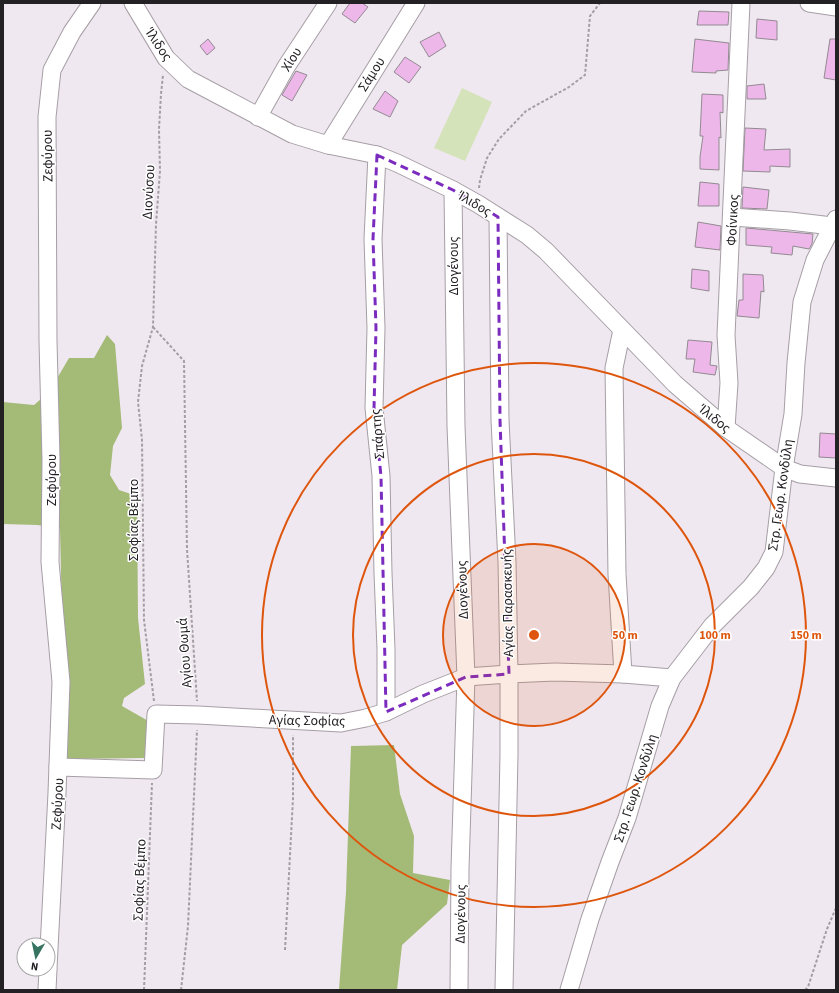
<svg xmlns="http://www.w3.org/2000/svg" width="839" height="993" viewBox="0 0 839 993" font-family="'Source Sans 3',sans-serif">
	<rect width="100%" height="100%" fill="#f0e8f0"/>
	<!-- green -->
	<path fill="#d5e3bb" d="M462,88L492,102L465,161L434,148Z"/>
	<!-- forest -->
	<g fill="#a4ba77">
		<path d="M107,335L115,344L122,428L113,446L110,475L119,490L137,496L138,618L145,684L124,698L122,706L150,722L145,758L65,759L60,528L37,525L3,524V402L34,405L49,392L69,358H94Z"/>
		<path d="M394,745L400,794L414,836L413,873L450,880L447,904L402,945L397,990H339L346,892L351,746Z"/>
	</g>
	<!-- building -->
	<g fill="#eeb7ea" stroke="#928a91">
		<path d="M350,3H362L368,7L355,23L342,14Z"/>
		<path d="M699,11L729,12L728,25H697Z"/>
		<path d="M757,19L777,21V40L756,38Z"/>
		<path d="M439,32L446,46L429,57L420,42Z"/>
		<path d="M208,39L215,48L207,55L200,46Z"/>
		<path d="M695,39L729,43L728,70L716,71V73L692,72Z"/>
		<path d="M830,39H836V80L824,78Z"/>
		<path d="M405,57L421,67L409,83L394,72Z"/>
		<path d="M296,71L307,75L292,101L282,95Z"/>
		<path d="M764,84L766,99H747V86Z"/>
		<path d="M385,91L398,101L390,117L373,109Z"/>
		<path d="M702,94L723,95V113L720,112L721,138L719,137V170L700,169V157L703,136H700Z"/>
		<path d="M745,128L766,129L764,150L790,149V167L770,166V172L743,171Z"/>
		<path d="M700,182L719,184V206H698Z"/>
		<path d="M743,187L769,190L767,209L742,208Z"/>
		<path d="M698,222L721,226L720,250L695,247Z"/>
		<path d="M746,228L813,234L812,244L809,249L793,246L792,255L771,253L772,247L746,245Z"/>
		<path d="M692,269L709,271V291L691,288Z"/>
		<path d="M743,274L763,275L764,292L761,291L759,318L737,316L739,300H743Z"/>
		<path d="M688,340L712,342L710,365L717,366L715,375L693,372L695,359H686Z"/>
		<path d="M820,433L836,434V458L819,457Z"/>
	</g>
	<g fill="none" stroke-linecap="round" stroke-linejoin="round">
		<!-- minor casing -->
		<g stroke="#a69ea5" stroke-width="19">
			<g id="minor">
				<path d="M133,3L166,58L188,79L292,134L328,145L377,155L397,163L453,190L478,204L527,235L546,251L675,384L726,428L784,468L800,474L836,478"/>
				<path d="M809,3L836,7"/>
				<path d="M258,117L286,67L328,3"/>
				<path d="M328,145L416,3"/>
				<path d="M377,155L373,239L376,328L374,408L381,476L383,573L386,649V712"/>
				<path d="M453,190L456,426L466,677L460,869L459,990"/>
				<path d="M498,217L500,420L507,562L509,674V755L504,990"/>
				<path d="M732,217L790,221L832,226"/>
				<path d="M622,330L614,368L617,574L623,674"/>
				<path d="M726,428L729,383L726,335L741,3"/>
				<path d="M58,767L153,770L156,714L198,715L341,723L366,718L386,712L423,694L466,677L509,674L555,672L623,674L672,678"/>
				<path d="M48,968L57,793L61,682L50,562L51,460L48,341L47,117L52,70L72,32L92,3"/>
				<path d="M47,990L48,969"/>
				<path d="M569,990L590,919L610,862L627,818L660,706L672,678L712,626L751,587L766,568L774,552L784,468L793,414L796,363L802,302L815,260L836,219"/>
			</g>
		</g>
		<!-- path -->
		<g stroke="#a49ea4" stroke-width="2" stroke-dasharray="3 2" stroke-linecap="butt">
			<path d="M479,188L480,180L487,158L499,139L526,111L569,87L585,75L590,16L600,3"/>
			<path d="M153,327L184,361L187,549L197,701"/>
			<path d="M154,701L144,620L142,440L138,402L142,366L153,327L156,224L160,171L159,129L161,94L163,75"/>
			<path d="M285,950L293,798V735"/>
			<path d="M144,990L152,783"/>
			<path d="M181,990L188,926L197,730"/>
			<path d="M603,990H608"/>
			<path d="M805,990L808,987L827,929L836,908"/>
		</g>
		<!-- minor -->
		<use href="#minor" stroke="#fff" stroke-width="17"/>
	</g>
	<!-- marked area -->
	<path fill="none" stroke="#7b2cbf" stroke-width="3" stroke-dasharray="8 5" stroke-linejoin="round" d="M377,155L453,190L498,217L500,420L509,674L466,677L386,712L381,476L374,408L376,328L373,239Z"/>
	<!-- distance rings -->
	<circle cx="534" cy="635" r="91" fill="#de560d" fill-opacity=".12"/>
	<g fill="none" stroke="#de560d" stroke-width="2">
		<circle cx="534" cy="635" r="91"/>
		<circle cx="534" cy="635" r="181"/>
		<circle cx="534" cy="635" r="272"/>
	</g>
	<g text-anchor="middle" stroke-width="3" stroke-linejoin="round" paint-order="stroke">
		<!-- street labels -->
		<g font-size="14" fill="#242124" stroke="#fff">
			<text transform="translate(159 44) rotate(56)" y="5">Ίλιδος</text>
			<text transform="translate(291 59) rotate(-58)" y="5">Χίου</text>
			<text transform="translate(371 74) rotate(-58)" y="5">Σάμου</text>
			<text transform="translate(47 156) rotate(-91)" y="5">Ζεφύρου</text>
			<text transform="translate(148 192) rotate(-87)" y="5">Διονύσου</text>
			<text transform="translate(475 203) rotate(31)" y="5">Ίλιδος</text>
			<text transform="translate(732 220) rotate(-87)" y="5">Φοίνικος</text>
			<text transform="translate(453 266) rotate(-90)" y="5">Διογένους</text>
			<text transform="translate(715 418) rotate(39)" y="5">Ίλιδος</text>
			<text transform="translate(377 434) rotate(-95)" y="5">Σπάρτης</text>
			<text transform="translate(51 480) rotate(-90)" y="5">Ζεφύρου</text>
			<text transform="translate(780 495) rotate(-82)" y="5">Στρ. Γεωρ. Κονδύλη</text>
			<text transform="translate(133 520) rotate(-90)" y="5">Σοφίας Βέμπο</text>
			<text transform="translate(462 590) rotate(-92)" y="5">Διογένους</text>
			<text transform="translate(507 603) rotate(-91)" y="5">Αγίας Παρασκευής</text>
			<text transform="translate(184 653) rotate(-94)" y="5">Αγίου Θωμά</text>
			<text transform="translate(307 720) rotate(1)" y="5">Αγίας Σοφίας</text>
			<text transform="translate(635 788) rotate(-72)" y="5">Στρ. Γεωρ. Κονδύλη</text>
			<text transform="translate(57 804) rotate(-87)" y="5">Ζεφύρου</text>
			<text transform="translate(139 880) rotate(-88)" y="5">Σοφίας Βέμπο</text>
			<text transform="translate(460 914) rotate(-89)" y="5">Διογένους</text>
		</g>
	</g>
	<circle cx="534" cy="635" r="6" fill="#de560d" stroke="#fff" stroke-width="2"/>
	<g font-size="12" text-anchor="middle" font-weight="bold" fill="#de560d" stroke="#fff" stroke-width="3" stroke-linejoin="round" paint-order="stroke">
		<text x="625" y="639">50 m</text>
		<text x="715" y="639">100 m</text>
		<text x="806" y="639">150 m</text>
	</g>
	<!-- border -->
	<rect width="839" height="993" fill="none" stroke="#242124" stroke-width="8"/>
	<!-- north arrow -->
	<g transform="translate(36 957) rotate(189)"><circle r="19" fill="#ffffff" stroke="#a7a6a7"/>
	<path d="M0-3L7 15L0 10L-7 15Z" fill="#367461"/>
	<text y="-6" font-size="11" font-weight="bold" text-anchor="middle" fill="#242124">N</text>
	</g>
</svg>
